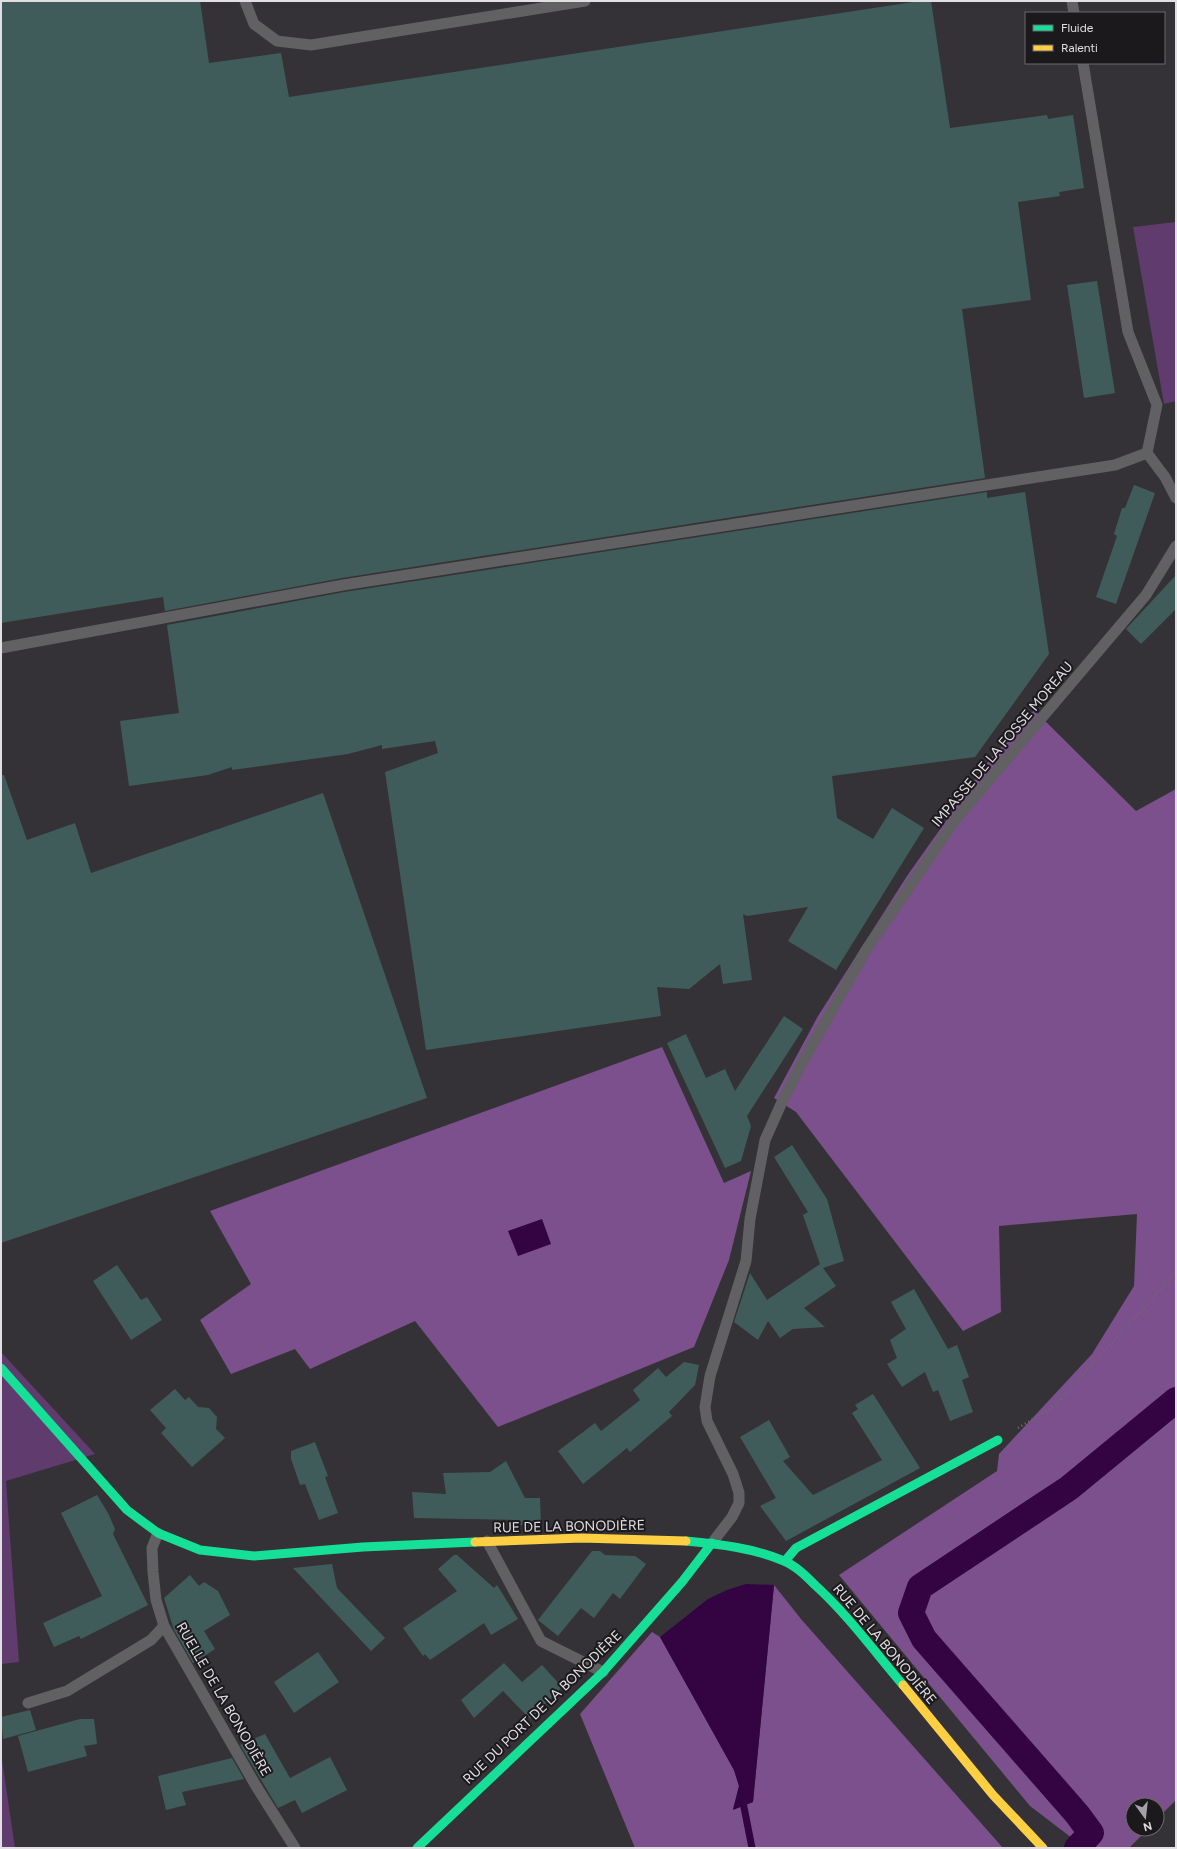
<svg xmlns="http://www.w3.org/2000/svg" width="1177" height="1849" viewBox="0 0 1177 1849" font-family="Figtree,sans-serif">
	<rect width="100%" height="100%" fill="#343236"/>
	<!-- green -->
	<g fill="#5f3c6d">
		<path d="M1176,222V401L1164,404L1133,227Z"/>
		<path d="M1,1352L95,1454L6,1481L19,1662L1,1664Z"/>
		<path d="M1,1753L15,1848H1Z"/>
	</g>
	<!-- forest -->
	<g fill="#7b508c">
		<path d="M1034,710L1136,811L1176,789V1800L1157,1819V1805H1133V1829H1148L1129,1848H1085L1030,1806L839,1575L997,1471L999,1454L1092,1354L1134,1286L1137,1214L999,1226L1001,1312L963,1331L796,1112L774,1098L818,1016L907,876L987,763Z"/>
		<path d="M662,1047L724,1183L751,1171L729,1260L694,1347L498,1427L415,1321L310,1369L295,1349L231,1374L200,1320L251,1284L210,1211Z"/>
		<path d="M774,1585L801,1619L1003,1848H635L580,1714L652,1632L660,1637L734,1770L739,1786L733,1809L753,1802Z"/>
	</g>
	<!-- water -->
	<g fill="#330441">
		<path d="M542,1219L551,1244L518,1256L508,1231Z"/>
		<path d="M746,1584L774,1585L753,1802L733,1810L739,1786L734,1770L660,1637L708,1599L727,1590Z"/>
	</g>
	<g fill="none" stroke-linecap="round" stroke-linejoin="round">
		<!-- stream -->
		<path stroke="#330441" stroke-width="7" d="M742,1797L752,1848"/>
		<!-- canal -->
		<path stroke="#330441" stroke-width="26" d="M1077,1848L1091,1833L1077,1814L924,1639L911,1613L920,1587L1069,1488L1176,1400"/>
	</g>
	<!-- building -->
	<g fill="#405c5a">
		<path d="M1,1H200L209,63L281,53L289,97L920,1H931L950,128L1047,115L1048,119L1073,115L1084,188L1059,192L1060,196L1018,202L1031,300L962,309L985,478L342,578L165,611L163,597L1,623Z"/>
		<path d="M1097,281L1115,393L1084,398L1067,285Z"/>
		<path d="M1134,485L1155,493L1116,604L1096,597L1117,536L1114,534L1122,508H1125Z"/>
		<path d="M987,492V498L1025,492L1049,654L975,757L832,776L837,818L873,839L892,808L924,828L836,970L788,941L808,907L747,916L743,914L752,980L723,984L720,964L689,989L657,987L661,1016L426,1050L385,772L438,753L435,741L382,749V745L348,754L232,770V767L208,775L129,786L120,721L179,713L167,625L344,592Z"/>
		<path d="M1176,575V609L1141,644L1126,629Z"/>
		<path d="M1,775H4L27,840L75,823L91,873L323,793L427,1098L1,1243Z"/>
		<path d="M784,1016L803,1029L747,1116L751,1126L741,1161L725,1168L667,1043L686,1034L706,1078L725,1069L735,1091Z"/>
		<path d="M792,1145L827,1199L844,1261L823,1268L836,1286L804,1308L825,1327L793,1329L780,1338L768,1321L758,1340L734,1322L750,1273L767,1300L820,1264L803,1215L808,1212L774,1157Z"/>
		<path d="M117,1265L141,1300L147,1297L162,1320L131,1340L93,1281Z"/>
		<path d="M914,1289L948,1349L957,1345L969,1377L962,1380L973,1412L950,1421L938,1390L933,1392L925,1372L902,1387L887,1364L897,1358L890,1340L906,1329L891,1302Z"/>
		<path d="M684,1362L699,1365L695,1385L669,1412L672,1416L630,1452L627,1448L583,1484L558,1451L595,1423L601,1431L640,1400L633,1390L658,1368L666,1377Z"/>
		<path d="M175,1389L185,1400L189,1397L198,1407L209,1408L217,1417L216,1429L225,1438L192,1467L161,1433L166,1428L150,1410Z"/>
		<path d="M873,1394L920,1468L786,1541L760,1506L776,1498L740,1437L769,1420L790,1457L783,1461L813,1495L882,1460L852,1413L858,1409L855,1405Z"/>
		<path d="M315,1442L328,1476L325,1477L338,1513L319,1520L305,1484L300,1485L291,1459V1451Z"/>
		<path d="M506,1461L525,1498H540L541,1524L517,1525V1520L414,1518L412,1492L446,1494L443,1473L490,1472Z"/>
		<path d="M97,1495L108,1513L115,1529L113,1534L148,1605L81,1639L79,1636L54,1647L43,1623L102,1596L61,1513Z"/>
		<path d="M592,1551H600L605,1555L635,1556L646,1564L620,1599L613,1593L594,1618L581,1608L558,1636L538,1620Z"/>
		<path d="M454,1555H457L494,1588L497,1585L518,1619L491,1635L484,1623L430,1660L425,1654L423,1656L403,1628L457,1591L438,1569Z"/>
		<path d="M332,1564L337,1588L385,1638L371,1651L293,1568Z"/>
		<path d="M190,1575L199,1586L204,1582L218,1591L230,1615L204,1631L215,1649L193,1663L174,1630L164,1598Z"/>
		<path d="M318,1652L339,1682L294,1713L274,1682Z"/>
		<path d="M504,1663L522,1682L542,1665L562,1687L530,1719L503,1691L474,1718L461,1700Z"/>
		<path d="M30,1710L36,1730L3,1739L1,1717Z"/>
		<path d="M80,1719H94L97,1744L84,1746L87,1756L28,1772L18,1736Z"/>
		<path d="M265,1734L290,1778L330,1757L347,1790L302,1813L295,1800L278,1808L240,1745Z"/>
		<path d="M232,1758L244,1779L182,1792L186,1805L166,1810L158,1776Z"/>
	</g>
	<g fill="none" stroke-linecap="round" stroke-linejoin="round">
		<!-- path -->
		<path stroke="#6d6c6d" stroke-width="2.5" stroke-dasharray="1 3" stroke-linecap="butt" d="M1018,1428L1055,1406L1176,1272"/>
		<!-- lane -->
		<g stroke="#616062" stroke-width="11">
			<path d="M245,1L254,24L277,41L311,45L585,1"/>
			<path d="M1072,1L1074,13"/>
			<path d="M1083,63L1128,332L1157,405L1147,453L1165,477L1176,498"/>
			<path d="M1,648L343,585L1115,465L1147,453"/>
			<path d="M158,1533L152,1548L153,1572L156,1600L164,1626L256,1786L295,1848"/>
			<path d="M487,1541L541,1641L603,1672"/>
			<path d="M712,1543L732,1517L739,1503V1493L733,1474L707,1421L705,1407L710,1376L746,1261L750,1219L765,1140L782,1102L801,1065L866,950L956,819L1146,595L1176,546"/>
			<path d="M28,1703L67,1691L151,1640L164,1626"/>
		</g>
		<!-- fast -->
		<g stroke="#16e098" stroke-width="9">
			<path d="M1,1368L127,1510L158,1533L200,1550L254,1556L363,1547L475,1542"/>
			<path d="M686,1541C718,1544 754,1548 784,1561C796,1566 806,1576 815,1585C848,1615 874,1651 903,1685"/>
			<path d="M785,1561L796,1548L998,1440"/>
			<path d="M417,1848L603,1672L682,1582L712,1543"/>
		</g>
		<!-- slow -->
		<g stroke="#ffcf43" stroke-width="9">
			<path d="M475,1542L581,1538L686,1541"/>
			<path d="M903,1685L993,1795L1043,1848"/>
		</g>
	</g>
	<g text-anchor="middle" stroke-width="4" stroke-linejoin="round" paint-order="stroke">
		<!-- street labels -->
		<g font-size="14" fill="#e1dfe3" stroke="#1b191c">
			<text transform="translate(1002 744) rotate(-50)" y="5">IMPASSE DE LA FOSSE MOREAU</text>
			<text transform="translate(569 1526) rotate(-1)" y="5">RUE DE LA BONODIÈRE</text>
			<text transform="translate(885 1644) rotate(50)" y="5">RUE DE LA BONODIÈRE</text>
			<text transform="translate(224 1699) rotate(60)" y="5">RUELLE DE LA BONODIÈRE</text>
			<text transform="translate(542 1707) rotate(-44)" y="5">RUE DU PORT DE LA BONODIÈRE</text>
		</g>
	</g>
	<!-- border -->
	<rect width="1177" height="1849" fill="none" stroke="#e1dfe3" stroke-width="4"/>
	<!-- legend -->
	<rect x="1025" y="12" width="140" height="52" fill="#1b191c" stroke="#6a686c"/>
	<rect x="1033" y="25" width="20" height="6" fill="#16e098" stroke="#6a686c"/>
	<text x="1061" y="32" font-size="12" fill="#e1dfe3">Fluide</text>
	<rect x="1033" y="45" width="20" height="6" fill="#ffcf43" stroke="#6a686c"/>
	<text x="1061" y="52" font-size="12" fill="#e1dfe3">Ralenti</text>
	<!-- north arrow -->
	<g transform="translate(1145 1817) rotate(165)"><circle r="19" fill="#1b191c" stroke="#6a686c"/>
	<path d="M0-3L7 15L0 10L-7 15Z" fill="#a4a2a6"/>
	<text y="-6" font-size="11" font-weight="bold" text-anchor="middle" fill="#e1dfe3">N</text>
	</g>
</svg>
